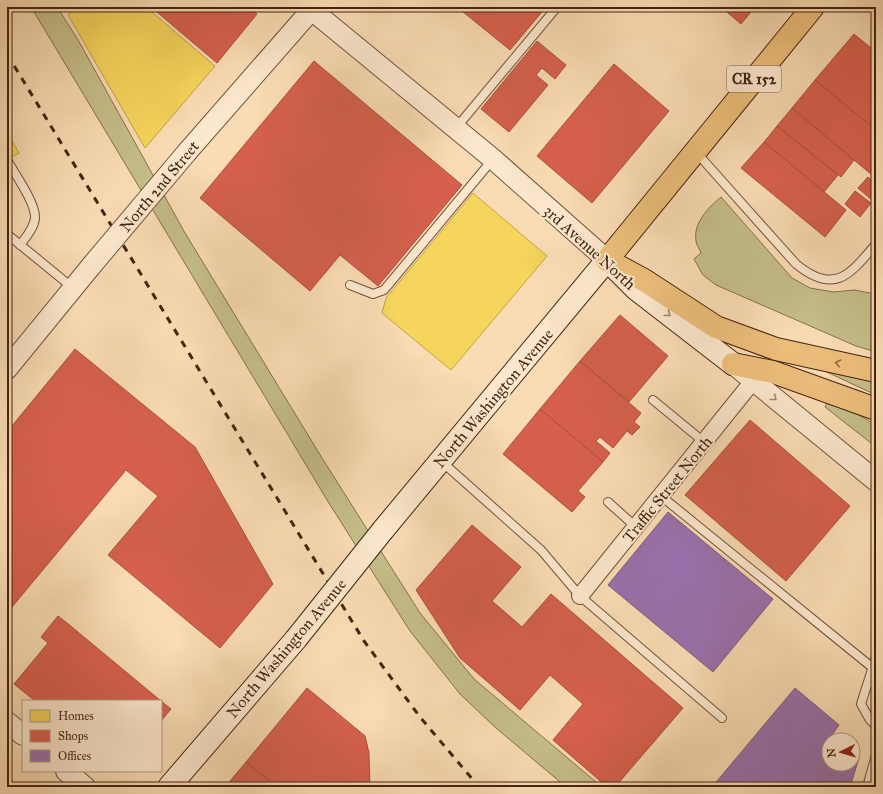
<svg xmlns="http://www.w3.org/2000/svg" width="883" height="794" viewBox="0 0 883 794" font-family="'IM FELL Great Primer',serif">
	<rect width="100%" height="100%" fill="#fadcb4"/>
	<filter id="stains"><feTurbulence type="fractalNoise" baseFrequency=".005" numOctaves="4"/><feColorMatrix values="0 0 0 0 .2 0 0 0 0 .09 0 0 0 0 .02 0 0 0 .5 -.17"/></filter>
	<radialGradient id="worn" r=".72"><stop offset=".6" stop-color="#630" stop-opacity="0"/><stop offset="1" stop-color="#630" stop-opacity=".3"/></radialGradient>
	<!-- green -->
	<g fill="#c5be89" stroke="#85704e">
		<path d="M31,7H57L77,38L185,233L322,458L420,613L474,679L602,787H566L496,728L460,694L410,631L327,500Z"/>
		<path d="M721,197L792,278L810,288L834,292L854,290L876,294V352L856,346L716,285L703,275L694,259L701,253C700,249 696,245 696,241C693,223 708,208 721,197Z"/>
		<path d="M799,359L876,379V395Z"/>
		<path d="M829,398L876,425V447L825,407Z"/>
	</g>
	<!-- homes -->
	<g fill="#f6d55c" stroke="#c1a046">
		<path d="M75,7H146L215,66L145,148L68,15Z"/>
		<path d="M7,132L19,153L7,160Z"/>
		<path d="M473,193L547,256L451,370L382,313L386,298Z"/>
	</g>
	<!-- shops -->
	<g fill="#d6604d" stroke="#aa4e3c">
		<path d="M151,7H248L257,14L217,63Z"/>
		<path d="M457,7H546L510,50Z"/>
		<path d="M721,7H755L741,24Z"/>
		<path d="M854,34L876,52V94L874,97L876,99V130L815,80Z"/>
		<path d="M537,41L566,65L555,79L542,68L536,75L548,85L509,132L481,109Z"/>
		<path d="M314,61L462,185L378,286L340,255L310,291L200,198Z"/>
		<path d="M614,64L669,111L592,203L537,156Z"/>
		<path d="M815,80L876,130V170L872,175L792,108Z"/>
		<path d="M792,108L854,160L841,177L777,126Z"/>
		<path d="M777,126L838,175L824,192L764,142Z"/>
		<path d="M764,142L846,210L825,237L741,168Z"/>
		<path d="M868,177L876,184V198L873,201L858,188Z"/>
		<path d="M855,191L871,203L860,217L845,204Z"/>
		<path d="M620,315L668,356L629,402L580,361Z"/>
		<path d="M75,349L195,447L273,584L220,648L108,555L158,496L126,470L7,613V432Z"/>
		<path d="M580,361L641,413L634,422L640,427L632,435L627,431L613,448L600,437L596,441L610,453L603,462L540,409Z"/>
		<path d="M540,409L603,462L578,491L585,497L572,512L503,454Z"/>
		<path d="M750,420L850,506L786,581L685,495Z"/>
		<path d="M472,525L521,567L492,601L522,627L551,594L683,708L615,787H607L553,740L583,704L550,675L520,710L460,658L416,590Z"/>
		<path d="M58,616L67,623L161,701H35L14,684L48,643L41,637Z"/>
		<path d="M307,688L365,736L369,753L370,787H277L246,762Z"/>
		<path d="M161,701L171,709L161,721Z"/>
		<path d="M246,762L277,787H225Z"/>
	</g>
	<!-- offices -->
	<g fill="#9970ab" stroke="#80597d">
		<path d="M668,512L773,599L713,672L608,585Z"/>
		<path d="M795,688L839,725L832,735L837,740H829V764H853V753L859,758L850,787H712Z"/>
	</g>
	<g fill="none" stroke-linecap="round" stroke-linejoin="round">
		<!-- service casing -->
		<g stroke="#72513b" stroke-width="10">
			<g id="service">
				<path d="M456,128L557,7"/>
				<path d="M696,152L796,264C834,295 849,276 876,244"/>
				<path d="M7,160C15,174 35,202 35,217C35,227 26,237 20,245"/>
				<path d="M7,234L73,288"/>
				<path d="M350,285L373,294L384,290L493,159"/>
				<path d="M653,400L704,442"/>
				<path d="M441,461L541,550L580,596L722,718"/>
				<path d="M661,496L873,668"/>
				<path d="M608,502L636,527"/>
				<path d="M876,657L861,704L870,720L876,726"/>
				<path d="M867,787L876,755"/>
			</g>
		</g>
		<!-- minor casing -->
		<g stroke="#72513b" stroke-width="18">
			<path id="minor" d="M580,596L753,381"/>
		</g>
		<!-- tertiary casing -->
		<g stroke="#72513b" stroke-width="22">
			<g id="tertiary">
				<path d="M308,7L493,159L607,260"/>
				<path d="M188,151L314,7"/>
				<path d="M733,364L876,481"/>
				<path d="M7,369L92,265"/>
				<path d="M7,722L23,735"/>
				<path d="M66,771L85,787"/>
			</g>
		</g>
		<!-- secondary casing -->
		<g stroke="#452313" stroke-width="24">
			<g id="secondary">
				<path d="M383,530L607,260L636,289L733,364"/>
				<path d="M169,787L296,639"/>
			</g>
		</g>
		<!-- primary casing -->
		<g stroke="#452313" stroke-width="24">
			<path id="primary" d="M607,260L813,7"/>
		</g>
		<!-- motorway casing -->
		<g stroke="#452313" stroke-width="24">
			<g id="motorway">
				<path d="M607,260L644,280L716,327L776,349L876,371"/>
				<path d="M733,364L773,372L876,409"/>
			</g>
		</g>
		<!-- service -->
		<use href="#service" stroke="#fce8ce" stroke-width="8"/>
		<!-- minor -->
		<use href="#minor" stroke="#fce8ce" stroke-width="16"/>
		<!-- tertiary -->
		<use href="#tertiary" stroke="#fce8ce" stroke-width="20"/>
		<!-- secondary -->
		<use href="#secondary" stroke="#fce8ce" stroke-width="22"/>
		<!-- primary -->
		<use href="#primary" stroke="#edbe7a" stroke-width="22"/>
		<!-- motorway -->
		<use href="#motorway" stroke="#edbe7a" stroke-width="22"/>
		<!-- rail -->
		<path stroke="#452313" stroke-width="3" stroke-dasharray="7 7" stroke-linecap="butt" d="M7,54L364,641L420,717L479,787"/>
		<!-- tertiary-bridge casing -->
		<g stroke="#72513b" stroke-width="22" stroke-linecap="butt">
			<path id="tertiary-bridge" d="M92,265L188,151"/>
		</g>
		<!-- secondary-bridge casing -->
		<g stroke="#452313" stroke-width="24" stroke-linecap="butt">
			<path id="secondary-bridge" d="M296,639L383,530"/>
		</g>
		<!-- tertiary-bridge -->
		<use href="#tertiary-bridge" stroke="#fce8ce" stroke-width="20"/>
		<!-- secondary-bridge -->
		<use href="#secondary-bridge" stroke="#fce8ce" stroke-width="22"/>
	</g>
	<!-- one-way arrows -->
	<defs><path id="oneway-chevron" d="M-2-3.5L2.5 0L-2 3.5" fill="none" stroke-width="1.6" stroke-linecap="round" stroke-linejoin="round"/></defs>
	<g stroke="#a08670">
		<use href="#oneway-chevron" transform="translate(668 314) rotate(38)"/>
		<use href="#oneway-chevron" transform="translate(774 398) rotate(39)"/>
	</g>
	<use stroke="#916941" href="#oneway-chevron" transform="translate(838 363) rotate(-168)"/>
	<g text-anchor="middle" stroke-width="4" stroke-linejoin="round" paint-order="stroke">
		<!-- shield labels -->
		<rect fill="#fce8ce" stroke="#7c5e4b" stroke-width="1" x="727" y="66" width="54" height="26" rx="3"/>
		<g font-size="15" font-weight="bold" fill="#452313">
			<text x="754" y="84">CR 152</text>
		</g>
		<!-- street labels -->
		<g font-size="16" fill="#452313" stroke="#fce8ce">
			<text transform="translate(159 186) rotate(-50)" y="6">North 2nd Street</text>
			<text transform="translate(590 247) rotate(42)" y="6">3rd Avenue North</text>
			<text transform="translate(493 398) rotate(-50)" y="6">North Washington Avenue</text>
			<text transform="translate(667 489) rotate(-51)" y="6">Traffic Street North</text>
			<text transform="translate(286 648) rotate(-50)" y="6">North Washington Avenue</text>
		</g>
	</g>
	<!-- margin -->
	<rect width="883" height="794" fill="none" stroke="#fadcb4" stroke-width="24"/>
	<rect x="8" y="8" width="867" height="778" fill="none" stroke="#452313" stroke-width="2"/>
	<rect x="12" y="12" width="859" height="770" fill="none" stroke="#452313"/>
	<!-- legend -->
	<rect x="22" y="700" width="140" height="72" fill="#fce8ce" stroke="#b39983"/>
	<rect x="30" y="710" width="20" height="12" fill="#f6d55c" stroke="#b39983"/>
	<text x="58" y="720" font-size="12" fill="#452313">Homes</text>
	<rect x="30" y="730" width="20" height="12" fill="#d6604d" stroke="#b39983"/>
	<text x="58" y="740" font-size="12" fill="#452313">Shops</text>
	<rect x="30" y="750" width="20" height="12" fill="#9970ab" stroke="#b39983"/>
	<text x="58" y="760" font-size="12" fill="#452313">Offices</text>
	<!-- north arrow -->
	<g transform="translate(841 752) rotate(265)"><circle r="19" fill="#fce8ce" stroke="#b39983"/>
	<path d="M0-3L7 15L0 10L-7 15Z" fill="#8f2418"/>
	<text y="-6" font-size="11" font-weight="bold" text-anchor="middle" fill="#452313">N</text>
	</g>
	<rect width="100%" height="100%" filter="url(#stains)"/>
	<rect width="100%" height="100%" fill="url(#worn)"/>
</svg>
